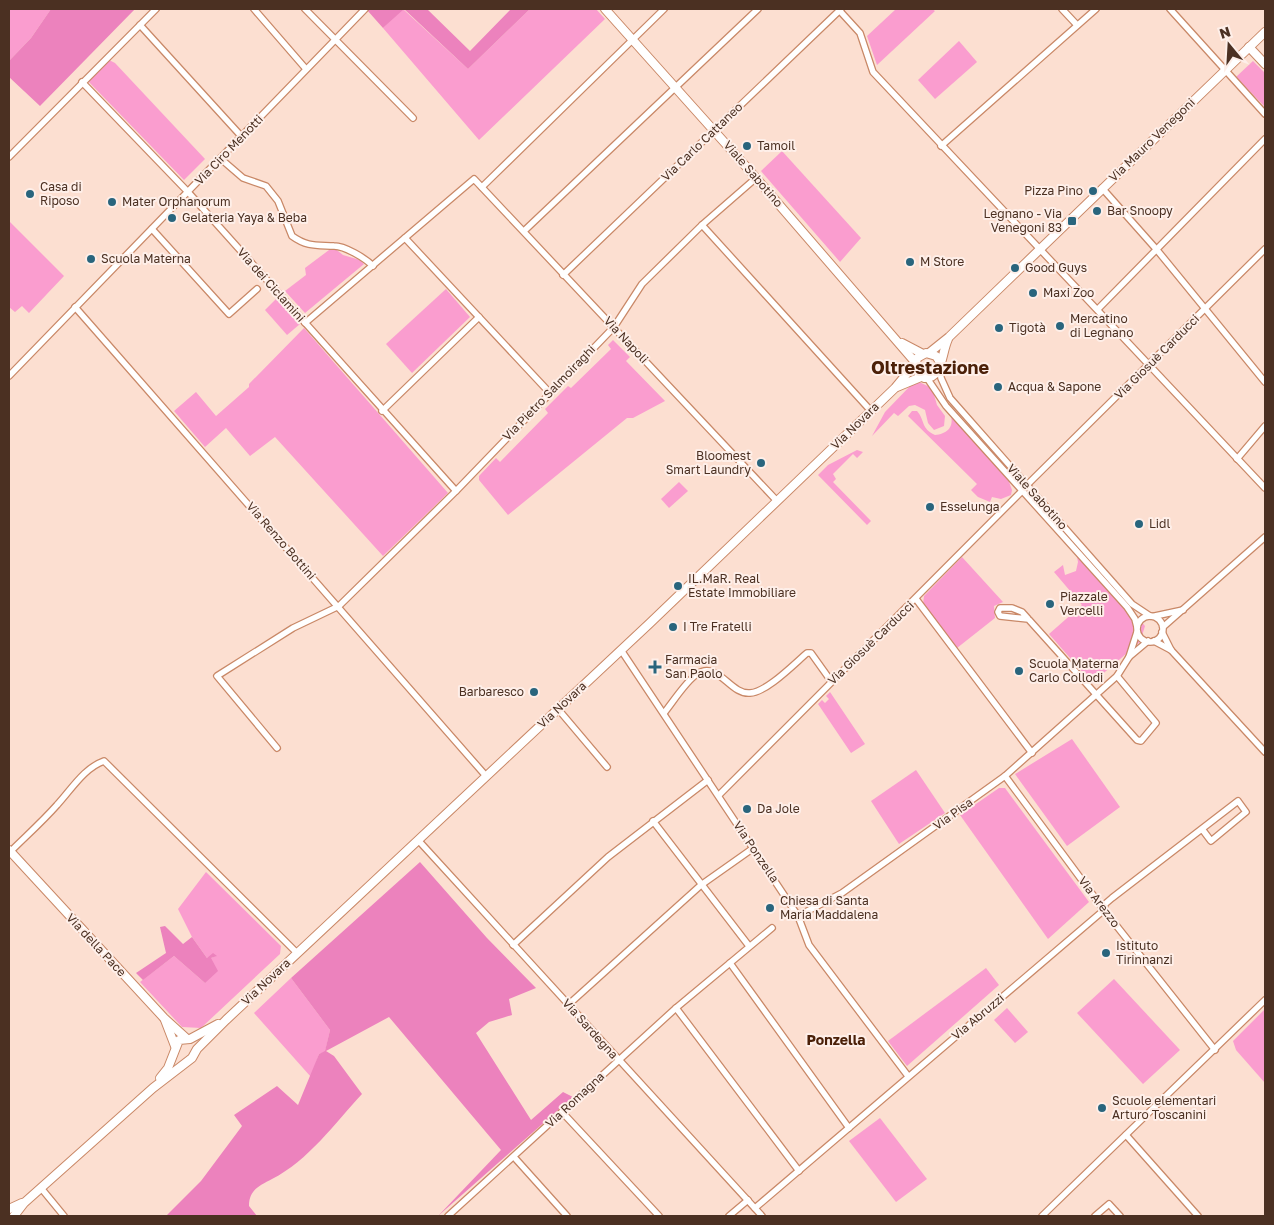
<svg xmlns="http://www.w3.org/2000/svg" width="1274" height="1225" viewBox="0 0 1274 1225" font-family="'Golos Text',sans-serif">
	<rect width="100%" height="100%" fill="#fcdfd1"/>
	<!-- green -->
	<g fill="#fa9dcf">
		<path d="M9,9H51L31,38L9,61Z"/>
		<path d="M403,9L468,69L530,9H596L605,19L479,140L383,28Z"/>
		<path d="M896,9H932L935,11L877,65L867,36Z"/>
		<path d="M959,41L977,62L935,99L918,80Z"/>
		<path d="M107,59L115,63L205,159L184,180L86,79Z"/>
		<path d="M1253,61L1265,73V107L1236,77Z"/>
		<path d="M782,151L861,238L840,262L761,171Z"/>
		<path d="M9,221L64,276L29,313L22,306L15,312L9,307Z"/>
		<path d="M333,247L343,255L360,260L364,264L305,313L285,291L306,275L305,268Z"/>
		<path d="M446,289L470,317L412,373L386,344Z"/>
		<path d="M277,298L300,324L287,335L265,310Z"/>
		<path d="M304,328L448,493L383,556L275,437L250,456L226,428L205,447L174,411L196,392L216,416L249,387V384Z"/>
		<path d="M613,340L630,357L626,361L665,401L633,418H627L508,515L479,480V476L496,458L500,462L548,413L545,409L568,386L571,388L611,349L608,345Z"/>
		<path d="M919,382L932,388L937,405L945,416L944,426L934,430L928,423L925,410L915,405L909,406L898,416L894,413L872,436L885,412L913,383Z"/>
		<path d="M912,411H917C925,420 921,429 935,435C946,434 954,428 951,416L1008,479L1012,490L1011,495L1001,499L992,497L990,502L978,497L971,490L977,484L908,416Z"/>
		<path d="M857,450L863,452L857,458L853,454L833,474L836,479L833,482L871,521L867,525L818,475L828,465Z"/>
		<path d="M679,482L688,491L669,508L661,499Z"/>
		<path d="M1080,554L1145,626L1140,642L1092,683L1049,634L1082,605L1054,572L1063,565L1065,575L1076,571L1078,562L1077,557Z"/>
		<path d="M962,557L1003,602L994,606L995,618L957,648L923,604L924,596Z"/>
		<path d="M830,692L865,744L851,753L818,704L822,700L825,703L829,699L826,696Z"/>
		<path d="M1072,739L1120,807L1067,846L1015,774Z"/>
		<path d="M916,770L945,813L899,844L871,801Z"/>
		<path d="M999,788H1005L1089,902L1048,939L960,815Z"/>
		<path d="M206,872L281,946L280,954L201,1028L182,1027L140,982L174,956L205,983L211,958L216,956L207,958L192,937L178,909Z"/>
		<path d="M986,968L999,985L907,1066L888,1041Z"/>
		<path d="M291,978L330,1030L325,1052L319,1054L311,1077L254,1013Z"/>
		<path d="M1114,979L1180,1050L1143,1084L1077,1013Z"/>
		<path d="M1007,1008L1028,1032L1015,1043L994,1020Z"/>
		<path d="M1265,1009V1083L1236,1050L1233,1041Z"/>
		<path d="M880,1118L927,1179L896,1202L849,1141Z"/>
	</g>
	<!-- forest -->
	<g fill="#ec82bd">
		<path d="M51,9H135L40,106L9,77V61L31,38Z"/>
		<path d="M404,9L383,28L367,10L427,9L470,51L511,9H530L468,69Z"/>
		<path d="M420,862L487,938L536,988L509,999L512,1015L489,1022L476,1033L531,1120L563,1092L573,1097L438,1216L501,1150L389,1017L326,1051L334,1056L362,1094C335,1123 308,1161 272,1179C259,1186 249,1190 249,1206L257,1216H166L201,1181L242,1126L234,1115L277,1086L298,1105L319,1054L325,1051L330,1030L291,978Z"/>
		<path d="M165,926L183,944L192,937L207,958L213,953L217,956L211,958L218,971L205,983L174,956L143,980L136,973L166,953L160,927Z"/>
	</g>
	<g fill="none" stroke-linecap="round" stroke-linejoin="round">
		<!-- minor casing -->
		<g stroke="#c98867" stroke-width="8">
			<g id="minor">
				<path d="M254,9L306,69"/>
				<path d="M305,9L413,118"/>
				<path d="M1062,9L1077,25"/>
				<path d="M1170,9L1265,114"/>
				<path d="M839,10L860,33L873,72L1265,488"/>
				<path d="M140,25L242,137"/>
				<path d="M82,82L188,192L456,491"/>
				<path d="M941,146L1096,9"/>
				<path d="M9,157L156,9"/>
				<path d="M221,159L243,178L266,186L278,201L292,236C307,247 317,245 334,246C345,246 365,258 373,266"/>
				<path d="M482,187L664,9"/>
				<path d="M1102,188L1157,250L1265,382"/>
				<path d="M702,225L871,411"/>
				<path d="M152,229L229,314L257,289"/>
				<path d="M524,231L758,9"/>
				<path d="M405,238L549,392"/>
				<path d="M563,275L841,9"/>
				<path d="M75,307L486,776"/>
				<path d="M1098,309L1265,139"/>
				<path d="M305,323L474,179L777,501"/>
				<path d="M940,367L941,378L950,398L1132,604L1150,616"/>
				<path d="M9,376L365,9"/>
				<path d="M927,378L946,406L1127,607L1135,619L1137,627"/>
				<path d="M382,411L479,317"/>
				<path d="M1237,459L1265,426"/>
				<path d="M1027,485L1265,249"/>
				<path d="M916,599L1032,753"/>
				<path d="M1155,616L1183,610"/>
				<circle cx="1150" cy="629" r="13"/>
				<path d="M1028,619L1000,616L998,612L1000,608H1012L1022,612L1137,740L1141,741L1156,723L1117,676"/>
				<path d="M1163,627L1265,537"/>
				<path d="M1162,632L1171,650L1265,752"/>
				<path d="M1154,641L1171,650"/>
				<path d="M621,650L798,916L809,945L908,1076"/>
				<path d="M1129,657L1148,641"/>
				<path d="M558,709L607,767"/>
				<path d="M664,713C673,702 686,681 697,674C718,660 730,695 750,693C767,692 794,664 807,653H811L831,681"/>
				<path d="M277,748L217,676L293,628L339,606L456,491L614,327L642,284L702,225L756,178"/>
				<path d="M1005,776L1104,910L1215,1050"/>
				<path d="M719,795L1022,491"/>
				<path d="M653,821L749,946"/>
				<path d="M418,840L762,1216"/>
				<path d="M10,852C26,836 42,822 57,805C71,790 84,768 104,761L297,953"/>
				<path d="M798,916L842,893L1005,776L1117,676L1129,657L1137,632"/>
				<path d="M513,945L608,857L708,780"/>
				<path d="M730,963L849,1128"/>
				<path d="M568,1005L701,885L752,849"/>
				<path d="M676,1008L799,1171"/>
				<path d="M562,1112L659,1216"/>
				<path d="M1126,1135L1198,1216"/>
				<path d="M514,1157L567,1216"/>
				<path d="M41,1188L64,1216"/>
				<path d="M755,1208L1104,910L1105,904L1112,898C1154,866 1196,833 1238,801L1246,812L1211,841L1202,829"/>
				<path d="M448,1216L676,1008L772,928"/>
				<path d="M729,1216L748,1200"/>
				<path d="M1042,1216L1265,1000"/>
				<path d="M1095,1216L1109,1204L1120,1216"/>
			</g>
		</g>
		<!-- tertiary casing -->
		<g stroke="#c98867" stroke-width="10">
			<g id="tertiary">
				<path d="M605,9L750,171L915,362"/>
				<path d="M1249,47L1265,64"/>
				<path d="M902,343L923,354"/>
				<path d="M929,353L949,337L1265,32"/>
				<path d="M940,362L936,356L926,353L917,358L915,369L924,378C943,379 941,354 948,339"/>
				<path d="M897,387L921,377"/>
				<path d="M9,850L164,1018L186,1038"/>
				<path d="M165,1020L175,1046"/>
				<path d="M160,1078L168,1068L179,1040L190,1039L218,1024"/>
				<path d="M9,1209L22,1203"/>
				<path d="M14,1216L24,1203L153,1088L192,1058L197,1049L226,1020L650,623L895,388L914,365"/>
			</g>
		</g>
		<!-- minor -->
		<use href="#minor" stroke="#fff" stroke-width="5.5"/>
		<!-- tertiary -->
		<use href="#tertiary" stroke="#fff" stroke-width="8"/>
	</g>
	<!-- markers -->
	<g fill="#29657d" stroke="#feefe9" stroke-width="2">
		<circle cx="747" cy="146" r="5"/>
		<circle cx="1093" cy="191" r="5"/>
		<circle cx="30" cy="194" r="5"/>
		<circle cx="112" cy="202" r="5"/>
		<circle cx="1097" cy="211" r="5"/>
		<circle cx="172" cy="218" r="5"/>
		<rect x="1067" y="216" width="10" height="10" rx="2.5"/>
		<circle cx="91" cy="259" r="5"/>
		<circle cx="910" cy="262" r="5"/>
		<circle cx="1015" cy="268" r="5"/>
		<circle cx="1033" cy="293" r="5"/>
		<circle cx="1060" cy="326" r="5"/>
		<circle cx="999" cy="328" r="5"/>
		<circle cx="998" cy="387" r="5"/>
		<circle cx="761" cy="463" r="5"/>
		<circle cx="930" cy="507" r="5"/>
		<circle cx="1139" cy="524" r="5"/>
		<circle cx="678" cy="586" r="5"/>
		<circle cx="1050" cy="604" r="5"/>
		<circle cx="673" cy="627" r="5"/>
		<path d="M652.5 659.5h5v5h5v5h-5v5h-5v-5h-5v-5h5z"/>
		<circle cx="1019" cy="671" r="5"/>
		<circle cx="534" cy="692" r="5"/>
		<circle cx="747" cy="809" r="5"/>
		<circle cx="770" cy="908" r="5"/>
		<circle cx="1106" cy="953" r="5"/>
		<circle cx="1102" cy="1108" r="5"/>
	</g>
	<g text-anchor="middle" stroke-width="4" stroke-linejoin="round" paint-order="stroke">
		<!-- street labels -->
		<g font-size="12" fill="#4b3022" stroke="#feefe9">
			<text transform="translate(1152 140) rotate(-44)" y="4">Via Mauro Venegoni</text>
			<text transform="translate(702 142) rotate(-44)" y="4">Via Carlo Cattaneo</text>
			<text transform="translate(229 150) rotate(-46)" y="4">Via Ciro Menotti</text>
			<text transform="translate(753 174) rotate(49)" y="4">Viale Sabotino</text>
			<text transform="translate(271 285) rotate(48)" y="4">Via dei Ciclamini</text>
			<text transform="translate(626 340) rotate(47)" y="4">Via Napoli</text>
			<text transform="translate(1157 357) rotate(-45)" y="4">Via Giosuè Carducci</text>
			<text transform="translate(549 393) rotate(-46)" y="4">Via Pietro Salmoiraghi</text>
			<text transform="translate(855 426) rotate(-44)" y="4">Via Novara</text>
			<text transform="translate(1037 497) rotate(48)" y="4">Viale Sabotino</text>
			<text transform="translate(281 541) rotate(49)" y="4">Via Renzo Bottini</text>
			<text transform="translate(871 643) rotate(-44)" y="4">Via Giosuè Carducci</text>
			<text transform="translate(562 705) rotate(-43)" y="4">Via Novara</text>
			<text transform="translate(953 814) rotate(-36)" y="4">Via Pisa</text>
			<text transform="translate(756 852) rotate(56)" y="4">Via Ponzella</text>
			<text transform="translate(1099 902) rotate(53)" y="4">Via Arezzo</text>
			<text transform="translate(96 945) rotate(47)" y="4">Via della Pace</text>
			<text transform="translate(266 982) rotate(-43)" y="4">Via Novara</text>
			<text transform="translate(978 1017) rotate(-40)" y="4">Via Abruzzi</text>
			<text transform="translate(590 1029) rotate(48)" y="4">Via Sardegna</text>
			<text transform="translate(575 1100) rotate(-43)" y="4">Via Romagna</text>
		</g>
		<!-- poi labels -->
		<g font-size="12" fill="#4b3022" stroke="#feefe9" text-anchor="start">
			<text x="757" y="150">Tamoil</text>
			<text x="40" y="191">Casa di<tspan x="40" dy="14">Riposo</tspan></text>
			<text x="1083" y="195" text-anchor="end">Pizza Pino</text>
			<text x="122" y="206">Mater Orphanorum</text>
			<text x="1107" y="215">Bar Snoopy</text>
			<text x="1062" y="218" text-anchor="end">Legnano - Via<tspan x="1062" dy="14">Venegoni 83</tspan></text>
			<text x="182" y="222">Gelateria Yaya &amp; Beba</text>
			<text x="101" y="263">Scuola Materna</text>
			<text x="920" y="266">M Store</text>
			<text x="1025" y="272">Good Guys</text>
			<text x="1043" y="297">Maxi Zoo</text>
			<text x="1070" y="323">Mercatino<tspan x="1070" dy="14">di Legnano</tspan></text>
			<text x="1009" y="332">Tigotà</text>
			<text x="1008" y="391">Acqua &amp; Sapone</text>
			<text x="751" y="460" text-anchor="end">Bloomest<tspan x="751" dy="14">Smart Laundry</tspan></text>
			<text x="940" y="511">Esselunga</text>
			<text x="1149" y="528">Lidl</text>
			<text x="688" y="583">IL.MaR. Real<tspan x="688" dy="14">Estate Immobiliare</tspan></text>
			<text x="1060" y="601">Piazzale<tspan x="1060" dy="14">Vercelli</tspan></text>
			<text x="683" y="631">I Tre Fratelli</text>
			<text x="665" y="664">Farmacia<tspan x="665" dy="14">San Paolo</tspan></text>
			<text x="1029" y="668">Scuola Materna<tspan x="1029" dy="14">Carlo Collodi</tspan></text>
			<text x="524" y="696" text-anchor="end">Barbaresco</text>
			<text x="757" y="813">Da Jole</text>
			<text x="780" y="905">Chiesa di Santa<tspan x="780" dy="14">Maria Maddalena</tspan></text>
			<text x="1116" y="950">Istituto<tspan x="1116" dy="14">Tirinnanzi</tspan></text>
			<text x="1112" y="1105">Scuole elementari<tspan x="1112" dy="14">Arturo Toscanini</tspan></text>
		</g>
		<!-- neighbourhood labels -->
		<g font-size="14" font-weight="bold" fill="#4b2008" stroke="#feefe9">
			<text x="836" y="1045">Ponzella</text>
		</g>
		<!-- district labels -->
		<g font-size="18" font-weight="bold" fill="#4b2008" stroke="#feefe9">
			<text x="930" y="374">Oltrestazione</text>
		</g>
	</g>
	<!-- border -->
	<rect width="1274" height="1225" fill="none" stroke="#4b3022" stroke-width="20"/>
	<!-- north arrow -->
	<g transform="translate(1229 45) rotate(342)" stroke="#feefe9" stroke-width="4" paint-order="stroke">
	<path d="M0-4L9 19L0 12L-9 19Z" fill="#4b3022"/>
	<text y="-8" font-size="14" font-weight="bold" text-anchor="middle" fill="#4b3022">N</text>
	</g>
</svg>
